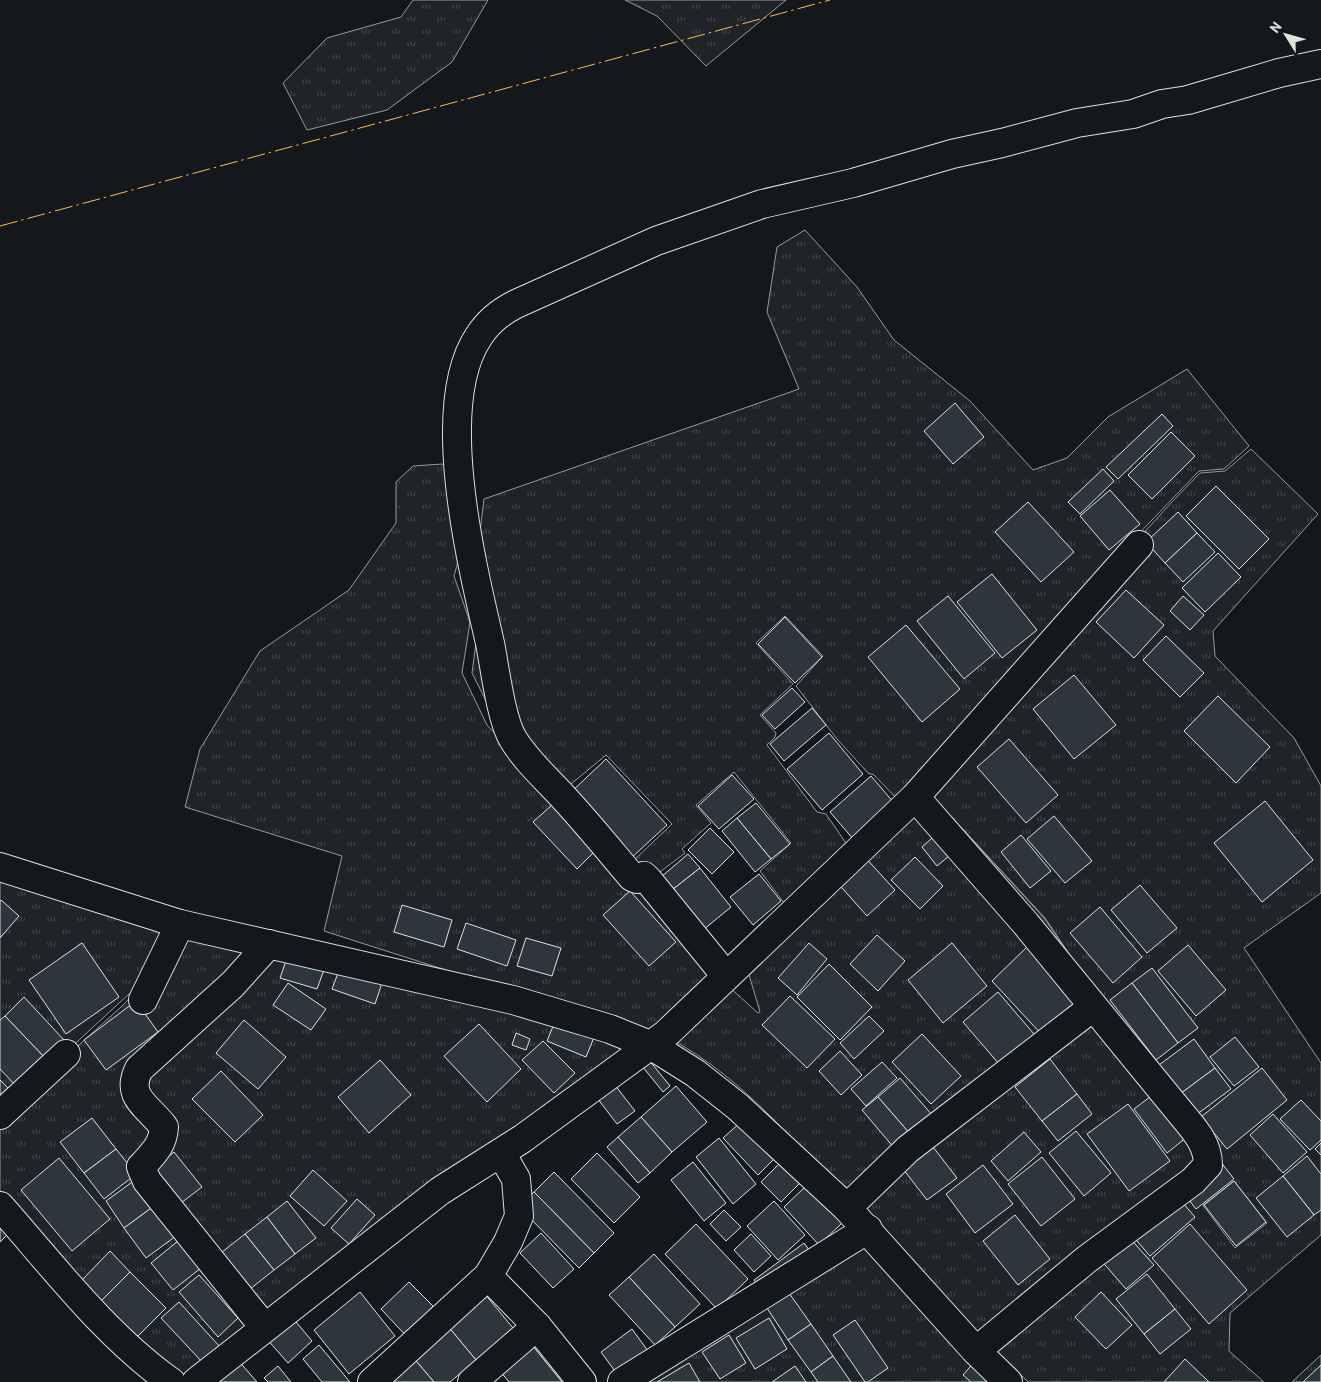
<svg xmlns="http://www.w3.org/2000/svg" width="1321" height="1382" viewBox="0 0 1321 1382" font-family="Barlow,sans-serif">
	<defs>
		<pattern id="grass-tufts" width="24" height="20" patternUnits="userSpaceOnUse" patternTransform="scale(1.25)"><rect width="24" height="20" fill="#202428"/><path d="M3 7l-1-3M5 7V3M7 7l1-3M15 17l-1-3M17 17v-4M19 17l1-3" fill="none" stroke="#404447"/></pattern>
	</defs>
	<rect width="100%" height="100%" fill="#14181c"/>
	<!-- grass -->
	<g fill="url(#grass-tufts)" stroke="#939e99" fill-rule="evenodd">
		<path d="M413,0H488L452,62L387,110L307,130L283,83L327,38L401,17Z"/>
		<path d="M625,0H786L706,66L657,16Z"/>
		<path d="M805,230L857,287L894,340L970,401L1033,470L1067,458L1108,417L1187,369L1249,446L1224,469L1199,471L1130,543L900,802L874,775L868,773L837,739L796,686L823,656L785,616L756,643L793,684L760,715L776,733L775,737L767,745L817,812L826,814L848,846L784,903L760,871L791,843L734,772L696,805L711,823L682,849L685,853L656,875L633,861L672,824L606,755L564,790L494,717L472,673L479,620L480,532L484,499L799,389L767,312L777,247Z"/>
		<path d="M1251,449L1318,514L1213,631L1215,656L1294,738L1321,786V893L1244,948L1321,1063V1235L1230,1313L1229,1351L1264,1382H1028C969,1323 910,1264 852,1204C798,1146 744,1079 674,1041L728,986L758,1013L760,1012L747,968L1171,503L1200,473L1225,471ZM935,799L1045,918L1099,998L1044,918ZM1234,1181L1267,1223L1235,1248L1203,1205Z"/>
		<path d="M442,464L463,474L469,523L454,576L470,622L462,673L487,725L719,971L653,1034L583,1014L324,931L342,856L185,807L200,749L260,651L349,590L396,523V482L413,466Z"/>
		<path d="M0,865L168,913L143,981L0,1113Z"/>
		<path d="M170,914L647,1036L213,1367L174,1382L0,1202V1116L121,1007L145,982Z"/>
		<path d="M865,1229L1015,1382H627Z"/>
		<path d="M1321,1355V1382H1292Z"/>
	</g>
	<!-- building -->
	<g fill="#2c363c" stroke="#d8e6dc">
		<path d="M955,403L984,437L953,464L924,431Z"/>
		<path d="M1162,414L1173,426L1118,479L1106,467Z"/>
		<path d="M1171,432L1195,456L1152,499L1128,475Z"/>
		<path d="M1103,469L1114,481L1080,514L1068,502Z"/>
		<path d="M1216,486L1269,539L1239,569L1186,516Z"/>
		<path d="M1110,490L1140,524L1109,550L1080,516Z"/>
		<path d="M1028,502L1074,552L1041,582L995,532Z"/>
		<path d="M1178,512L1197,533L1165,563L1146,542Z"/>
		<path d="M1197,533L1215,552L1183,582L1165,563Z"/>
		<path d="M1218,553L1241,577L1205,612L1182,588Z"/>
		<path d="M992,574L1037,630L1002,658L957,602Z"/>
		<path d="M1126,590L1164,625L1134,658L1096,622Z"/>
		<path d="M948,596L995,653L964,679L917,621Z"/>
		<path d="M1183,596L1204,615L1190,630L1170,611Z"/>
		<path d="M785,617L822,657L795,683L758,644Z"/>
		<path d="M906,625L960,689L922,722L868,657Z"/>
		<path d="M1166,636L1204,673L1180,697L1143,660Z"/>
		<path d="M1074,675L1116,725L1074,759L1033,709Z"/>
		<path d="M792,688L805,702L775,729L762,715Z"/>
		<path d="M1218,696L1270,747L1236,783L1184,731Z"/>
		<path d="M812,708L826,725L784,761L770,744Z"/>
		<path d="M829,733L863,774L822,810L787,769Z"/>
		<path d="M1009,739L1058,795L1026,823L977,767Z"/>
		<path d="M606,759L667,825L628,861L568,795Z"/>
		<path d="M732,775L754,799L719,829L698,806Z"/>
		<path d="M871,776L895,804L854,840L830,812Z"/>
		<path d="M1265,801L1313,860L1262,902L1214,843Z"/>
		<path d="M756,803L790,844L771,859L737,818Z"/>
		<path d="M552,805L595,851L577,869L533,822Z"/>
		<path d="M1054,816L1092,861L1065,883L1027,839Z"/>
		<path d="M737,818L771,859L755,872L722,831Z"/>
		<path d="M710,828L734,852L712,874L688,850Z"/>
		<path d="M939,832L955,851L937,866L922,847Z"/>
		<path d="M1021,835L1051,871L1030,888L1001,852Z"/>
		<path d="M688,854L700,868L672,890L661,877Z"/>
		<path d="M862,854L895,890L867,916L834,879Z"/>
		<path d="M915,857L943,886L920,909L891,880Z"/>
		<path d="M700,868L731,907L703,930L672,890Z"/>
		<path d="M759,874L781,901L753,925L730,897Z"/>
		<path d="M1140,885L1177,928L1147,953L1111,910Z"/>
		<path d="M630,891L676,942L649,966L603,915Z"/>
		<path d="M1,900L19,916L0,938V902Z"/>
		<path d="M402,905L452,920L444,947L394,932Z"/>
		<path d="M1100,907L1142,957L1113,983L1070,933Z"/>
		<path d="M466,923L516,940L507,966L457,949Z"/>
		<path d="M877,935L905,961L878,991L850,964Z"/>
		<path d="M526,938L561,948L552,976L517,966Z"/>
		<path d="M82,943L119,997L66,1034L29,980Z"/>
		<path d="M809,943L827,959L797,995L778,978Z"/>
		<path d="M952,943L987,986L943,1023L908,980Z"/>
		<path d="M1188,945L1226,990L1196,1016L1158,971Z"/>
		<path d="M1028,946L1081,1001L1044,1037L992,981Z"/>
		<path d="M288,955L325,967L317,989L280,978Z"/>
		<path d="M829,964L872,1007L840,1040L797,997Z"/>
		<path d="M341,965L383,980L375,1004L332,989Z"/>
		<path d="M1152,968L1198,1028L1178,1043L1132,983Z"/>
		<path d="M288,983L326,1009L311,1030L273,1005Z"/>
		<path d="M1132,983L1178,1043L1156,1060L1110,1000Z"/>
		<path d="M998,992L1040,1041L1005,1071L963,1022Z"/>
		<path d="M790,996L835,1039L807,1068L762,1025Z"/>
		<path d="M24,997L65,1041L46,1059L5,1016Z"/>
		<path d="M136,1001L158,1032L106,1070L84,1040Z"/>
		<path d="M5,1016L46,1059L16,1086L0,1069V1020Z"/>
		<path d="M869,1016L884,1031L854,1059L840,1043Z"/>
		<path d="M556,1019L595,1035L586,1057L547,1041Z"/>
		<path d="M244,1020L286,1057L258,1089L216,1053Z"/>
		<path d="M479,1024L521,1069L487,1102L444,1056Z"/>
		<path d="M516,1033L530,1039L526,1050L512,1045Z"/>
		<path d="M922,1034L961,1076L931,1104L892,1062Z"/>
		<path d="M1235,1037L1259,1067L1234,1086L1210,1057Z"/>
		<path d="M1194,1039L1215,1068L1180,1094L1159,1065Z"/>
		<path d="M543,1041L575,1073L554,1093L522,1060Z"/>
		<path d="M840,1051L862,1075L841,1095L819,1071Z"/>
		<path d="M1050,1059L1077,1094L1042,1121L1015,1087Z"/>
		<path d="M380,1060L411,1095L369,1133L338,1097Z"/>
		<path d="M649,1060L670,1086L663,1092L642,1066Z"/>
		<path d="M882,1062L897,1078L866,1106L851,1089Z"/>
		<path d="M1215,1068L1231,1089L1196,1115L1180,1094Z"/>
		<path d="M1262,1068L1287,1100L1227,1149L1201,1117Z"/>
		<path d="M221,1071L263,1115L235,1142L192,1099Z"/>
		<path d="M900,1078L933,1116L911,1135L878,1097Z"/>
		<path d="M0,1080L10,1090L0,1101Z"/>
		<path d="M611,1080L635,1111L617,1124L594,1094Z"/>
		<path d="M676,1086L707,1122L672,1152L641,1117Z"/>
		<path d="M1159,1090L1192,1133L1167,1153L1134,1109Z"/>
		<path d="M1077,1094L1092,1114L1058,1141L1042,1121Z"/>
		<path d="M878,1097L911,1135L895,1149L862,1110Z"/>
		<path d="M1301,1100L1321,1121V1140L1310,1150L1280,1119Z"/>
		<path d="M1128,1104L1170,1161L1129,1191L1087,1134Z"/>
		<path d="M1273,1114L1307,1152L1283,1173L1250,1135Z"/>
		<path d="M641,1117L672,1152L650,1173L618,1137Z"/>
		<path d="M92,1118L116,1149L84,1173L60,1142Z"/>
		<path d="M743,1120L777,1156L758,1175L723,1138Z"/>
		<path d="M1076,1131L1111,1173L1084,1196L1049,1153Z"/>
		<path d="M1024,1132L1041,1152L1008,1181L991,1161Z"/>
		<path d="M618,1137L650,1173L638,1183L607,1147Z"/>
		<path d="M719,1138L756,1184L733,1204L696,1157Z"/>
		<path d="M930,1143L957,1178L927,1200L900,1165Z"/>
		<path d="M1321,1143V1155L1315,1149Z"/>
		<path d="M116,1149L136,1174L104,1199L84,1173Z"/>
		<path d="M174,1152L202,1187L181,1203L153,1169Z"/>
		<path d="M597,1153L640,1197L614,1223L571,1179Z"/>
		<path d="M1307,1156L1321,1174V1210L1314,1215L1283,1176Z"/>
		<path d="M1042,1157L1075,1199L1041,1226L1008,1184Z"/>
		<path d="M59,1158L110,1219L72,1251L21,1190Z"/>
		<path d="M783,1160L803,1180L781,1202L761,1182Z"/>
		<path d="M1220,1161L1234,1179L1196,1209L1182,1191Z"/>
		<path d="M693,1162L726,1203L704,1221L671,1180Z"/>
		<path d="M983,1165L1013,1204L975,1233L946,1194Z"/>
		<path d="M313,1170L347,1201L324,1226L290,1196Z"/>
		<path d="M554,1172L614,1233L594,1253L534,1192Z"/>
		<path d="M1283,1176L1314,1215L1287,1237L1256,1198Z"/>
		<path d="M135,1180L154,1206L124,1228L106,1201Z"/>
		<path d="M1234,1181L1266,1222L1236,1246L1204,1205Z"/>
		<path d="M806,1186L842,1223L819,1245L784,1207Z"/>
		<path d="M534,1192L594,1253L579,1268L519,1207Z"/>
		<path d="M1176,1195L1195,1217L1150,1256L1131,1234Z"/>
		<path d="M357,1199L375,1215L349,1244L331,1228Z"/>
		<path d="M287,1201L316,1238L295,1254L267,1217Z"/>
		<path d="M774,1201L805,1235L778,1260L747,1226Z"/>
		<path d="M154,1206L176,1236L146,1258L124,1228Z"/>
		<path d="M724,1210L741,1227L726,1241L710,1224Z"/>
		<path d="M1015,1215L1050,1259L1018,1285L983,1241Z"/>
		<path d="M267,1217L295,1254L274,1270L245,1234Z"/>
		<path d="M696,1224L748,1279L717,1309L665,1254Z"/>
		<path d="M1190,1224L1247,1290L1209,1324L1152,1258Z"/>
		<path d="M0,1225L8,1234L0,1242Z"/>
		<path d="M541,1233L574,1269L553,1288L520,1253Z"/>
		<path d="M245,1234L274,1270L245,1293L217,1256Z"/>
		<path d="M751,1234L771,1256L754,1272L734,1250Z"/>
		<path d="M1126,1234L1154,1265L1126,1289L1099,1258Z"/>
		<path d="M178,1241L201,1268L173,1290L151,1263Z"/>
		<path d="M804,1243L812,1254L762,1291L754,1280Z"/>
		<path d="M110,1251L130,1272L101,1301L81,1281Z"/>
		<path d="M654,1254L700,1304L675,1327L629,1277Z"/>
		<path d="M130,1272L166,1308L137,1337L101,1301Z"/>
		<path d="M1147,1274L1175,1309L1144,1334L1116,1299Z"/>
		<path d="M199,1275L238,1318L218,1337L179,1292Z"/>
		<path d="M629,1277L675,1327L655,1345L609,1295Z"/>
		<path d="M409,1282L439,1312L410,1340L381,1309Z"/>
		<path d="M360,1292L395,1336L349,1374L314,1330Z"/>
		<path d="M1101,1292L1132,1325L1106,1349L1075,1317Z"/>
		<path d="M484,1293L513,1328L476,1360L447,1325Z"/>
		<path d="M789,1293L811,1324L788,1340L767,1308Z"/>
		<path d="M179,1302L221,1348L204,1364L161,1318Z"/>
		<path d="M1175,1309L1191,1329L1160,1354L1144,1334Z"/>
		<path d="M291,1316L312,1341L288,1363L266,1338Z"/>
		<path d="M769,1318L787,1349L755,1369L736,1338Z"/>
		<path d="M855,1320L888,1368L868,1382H865L833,1335Z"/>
		<path d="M811,1324L833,1356L811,1372L788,1340Z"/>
		<path d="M447,1325L476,1360L450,1382H434L411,1355Z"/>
		<path d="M632,1329L648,1351L617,1374L601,1352Z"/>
		<path d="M729,1335L746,1363L720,1379L702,1352Z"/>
		<path d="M319,1345L350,1382H322L303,1359Z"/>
		<path d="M532,1345L562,1382H509L500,1371Z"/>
		<path d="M411,1355L434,1382H382Z"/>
		<path d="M833,1356L851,1382H818L811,1372Z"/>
		<path d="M237,1359L257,1382H212Z"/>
		<path d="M1185,1359L1209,1382H1164Z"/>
		<path d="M976,1360L999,1382H971L963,1375Z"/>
		<path d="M689,1363L700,1382H657Z"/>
		<path d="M1321,1365V1382H1303Z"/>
		<path d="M278,1366L291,1382H268L264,1378Z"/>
		<path d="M795,1366L806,1382H772Z"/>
	</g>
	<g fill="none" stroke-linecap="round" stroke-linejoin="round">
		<!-- minor casing -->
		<g stroke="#d8e6dc" stroke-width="30">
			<g id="minor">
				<path d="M915,797L1026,924L1179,1111C1193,1128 1208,1143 1208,1165L1193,1181L1087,1259L976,1351"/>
				<path d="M0,867L180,924L513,1000L610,1029L652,1046L695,1073L738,1107L847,1208L976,1351L1008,1382"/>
				<path d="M726,976L648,880L644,876L637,879L632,877C610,851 588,824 565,799C548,780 527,762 513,739C501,719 495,669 490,643C472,565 432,405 479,336C488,322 502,311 516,304L656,241L762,204L853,183L952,154L1002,143L1077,123L1133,114L1162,104L1188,100L1279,73L1321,64"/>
				<path d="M143,1000L180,924"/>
				<path d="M0,1115L66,1054"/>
				<path d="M0,1206C53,1266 105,1335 171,1382"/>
				<path d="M847,1208L908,1149L1093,1007"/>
				<path d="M488,1276L537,1326L582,1382"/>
				<path d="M264,1327L147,1181L141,1167C153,1154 163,1145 164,1127C147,1105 125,1097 139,1069L233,984L269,944"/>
				<path d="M196,1382L440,1191L522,1139L666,1034L915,797L1139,545"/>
				<path d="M372,1382L488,1276L508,1242L519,1216L516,1179L501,1153"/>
				<path d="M472,1382L537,1326"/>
				<path d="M622,1382L868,1229"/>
			</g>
		</g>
		<!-- minor -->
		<use href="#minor" stroke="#14181c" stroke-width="28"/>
		<!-- power -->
		<path stroke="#ffb74d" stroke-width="1" stroke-dasharray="18 4 2.5 4" stroke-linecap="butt" d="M0,226L830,0"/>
	</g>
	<!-- north arrow -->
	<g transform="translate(1286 35) rotate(307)" stroke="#14181c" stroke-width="4" paint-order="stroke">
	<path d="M0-4L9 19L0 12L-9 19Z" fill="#d8e6dc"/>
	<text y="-8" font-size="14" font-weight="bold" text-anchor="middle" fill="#d8e6dc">N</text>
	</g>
</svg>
